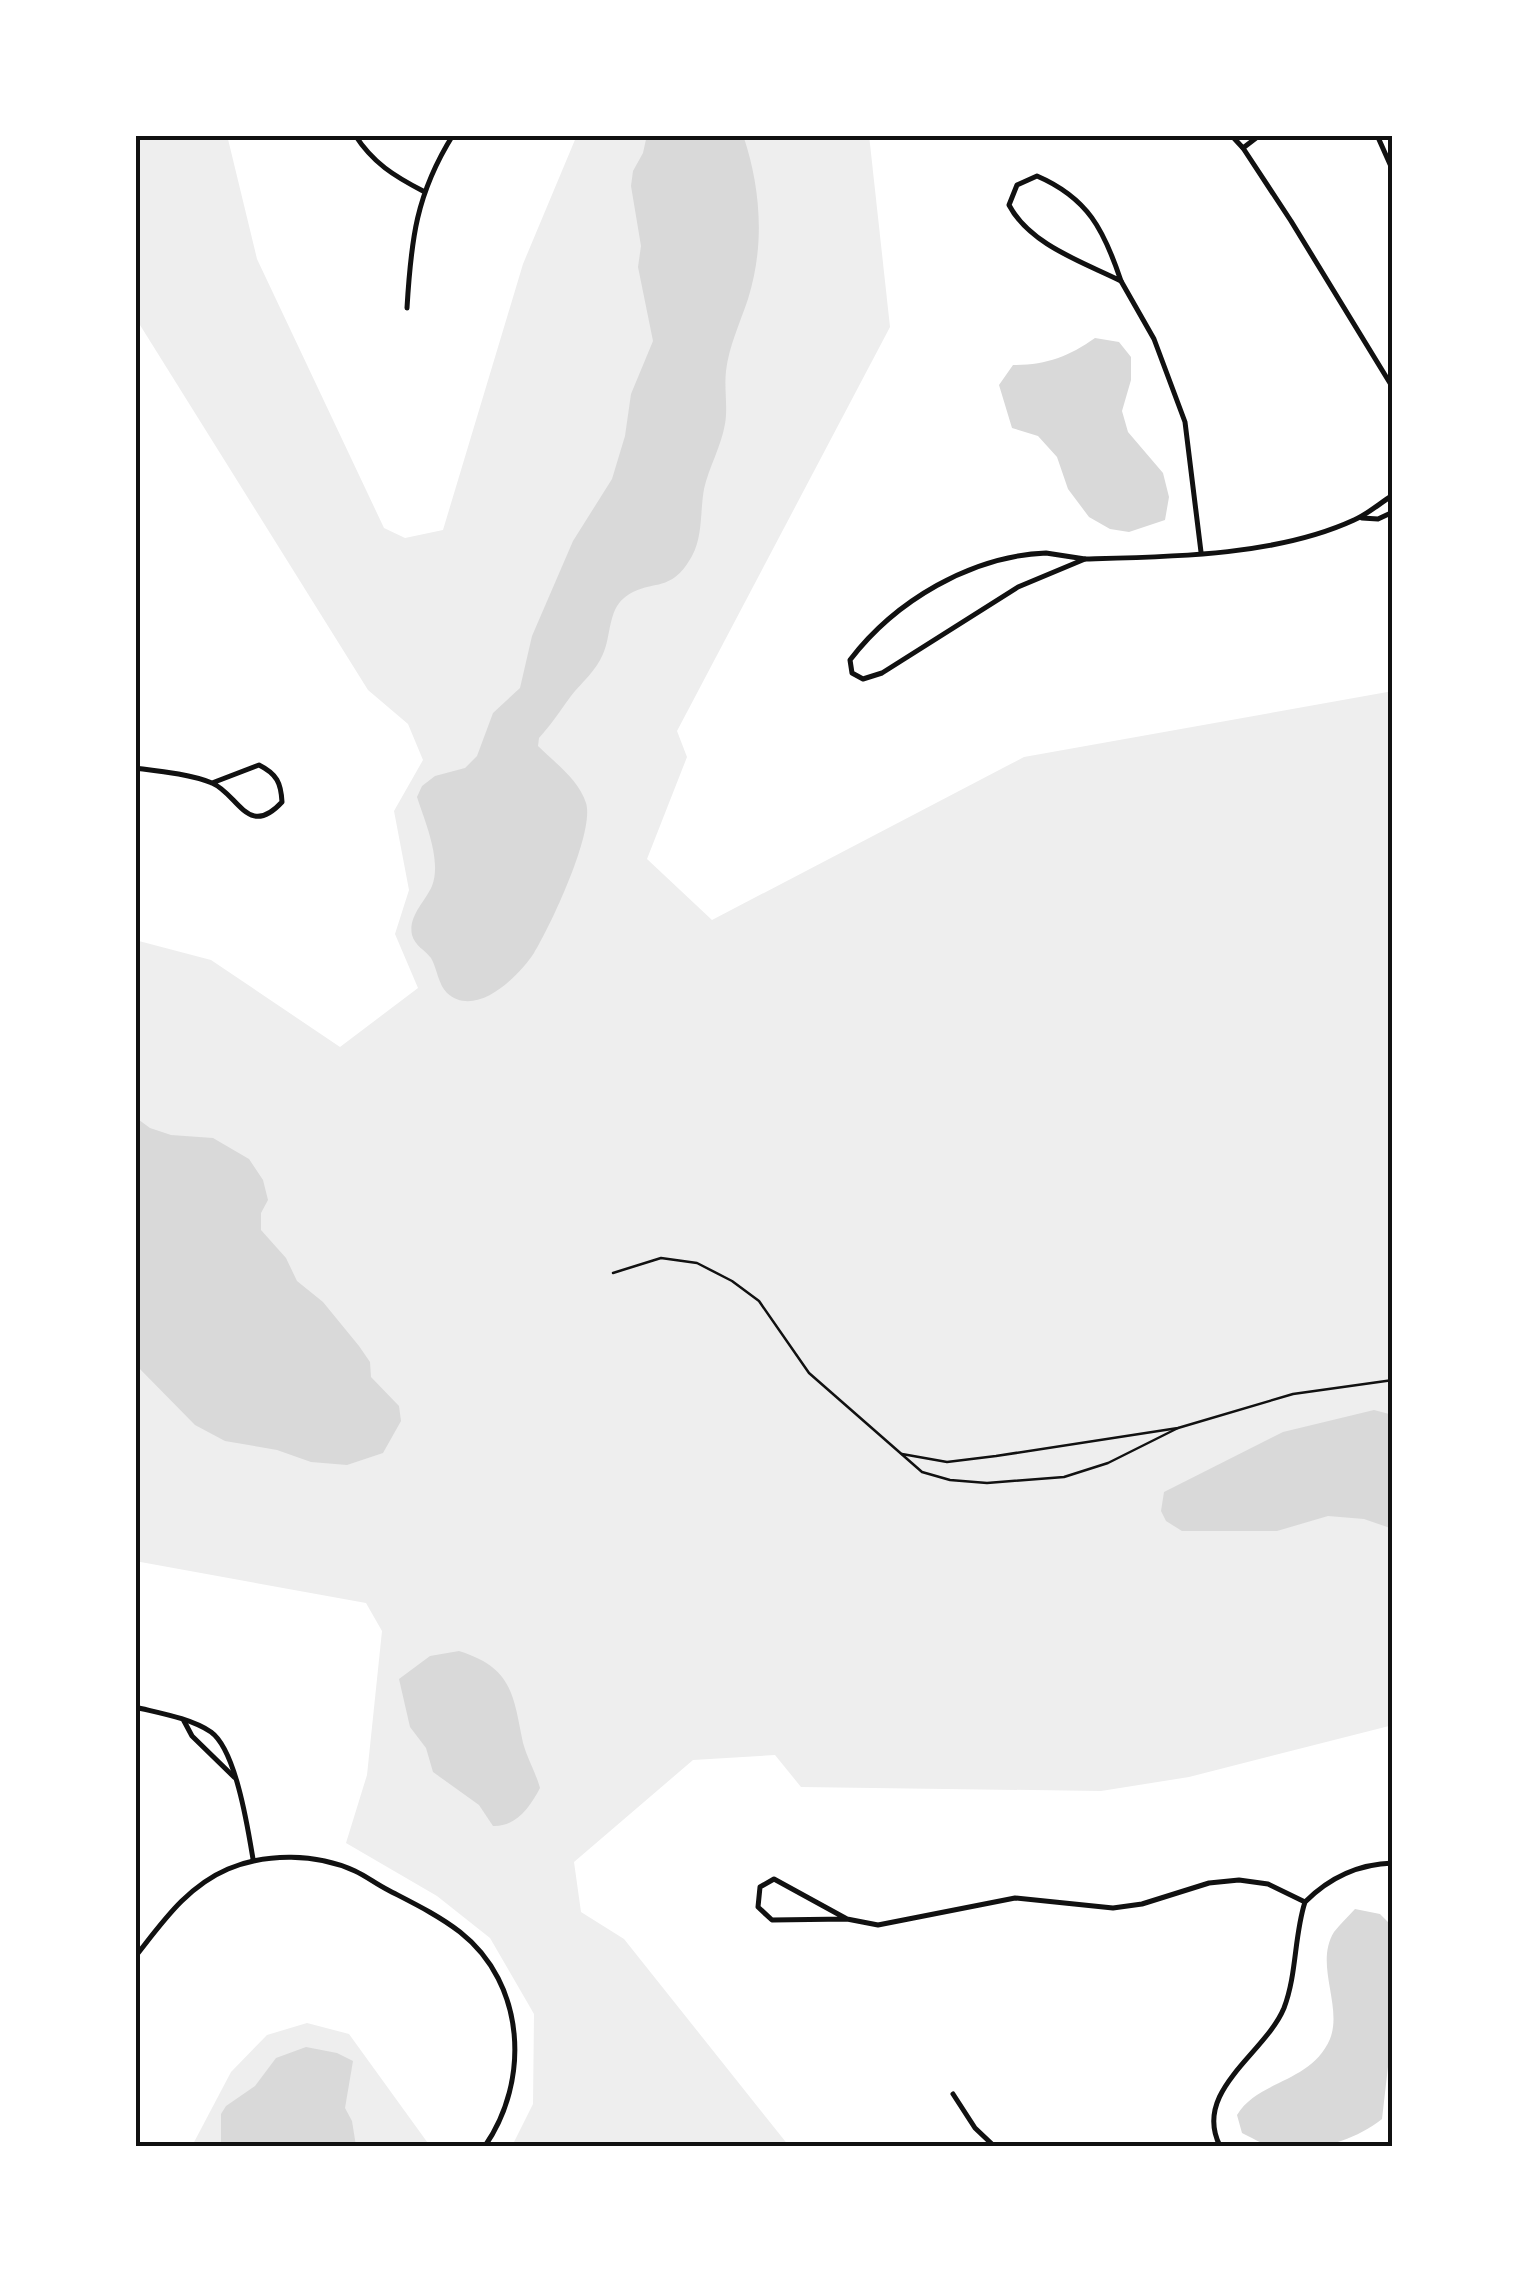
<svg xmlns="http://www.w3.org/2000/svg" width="1528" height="2281" viewBox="0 0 1528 2281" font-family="Jost,sans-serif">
	<rect width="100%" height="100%" fill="#fff"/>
	<!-- green -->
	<g fill="#eee">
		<path d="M135,135H227L257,259L384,528L405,538L443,530L523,264L577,135H869L890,327L677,731L687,757L647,859L712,920L1024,757L1393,691V1725L1189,1777L1101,1791L801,1787L775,1755L693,1760L574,1862L581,1912L624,1939L789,2146H512L533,2104L534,2014L490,1938L437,1896L346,1843L367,1775L382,1631L366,1603L135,1561V940L211,960L340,1047L418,988L395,934L409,890L394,811L423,760L408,724L368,690L135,317Z"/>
		<path d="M307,2023L349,2034L430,2146H192L231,2072L267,2035Z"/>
	</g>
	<!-- water -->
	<g fill="#d9d9d9">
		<path d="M647,135H743C761,188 765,245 748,299C740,323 729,346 726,371C724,389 728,407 725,424C721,447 709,467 704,489C700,511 703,536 692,556C670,596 651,577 624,598C608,611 611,637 603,654C596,671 582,682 571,696C560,711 551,725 539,738L538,746C554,762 579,780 586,803C595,832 550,927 534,953C518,977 476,1019 447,993C438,984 437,968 431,958C425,950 415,946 412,935C408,916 425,902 432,886C442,860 425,822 417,797L422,786L435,776L465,768L477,756L493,713L520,688L532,636L573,541L612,479L625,436L631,394L653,341L638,267L641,246L631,186L633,171L643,153Z"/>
		<path d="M1095,338L1119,342L1131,357V380L1122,411L1128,432L1163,473L1169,497L1165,520L1129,532L1110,529L1089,517L1068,489L1057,457L1038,436L1012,428L999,385L1013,365C1046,365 1068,357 1095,338Z"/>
		<path d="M135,1117L150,1128L171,1135L213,1138L249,1159L263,1180L268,1200L261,1213V1230L286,1258L297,1281L323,1302L359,1346L370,1362L371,1377L399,1406L401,1421L383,1453L347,1465L311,1462L277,1450L225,1441L195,1425L135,1364Z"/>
		<path d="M1374,1410L1393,1415V1529L1364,1519L1328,1516L1277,1531H1182L1166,1521L1161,1511L1164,1492L1283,1432Z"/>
		<path d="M459,1651C513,1668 513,1695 523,1743C527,1758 536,1773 540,1788C530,1807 516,1827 493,1826L479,1805L433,1772L426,1748L410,1727L399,1679L430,1656Z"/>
		<path d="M1355,1909L1380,1914L1393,1927V2023L1382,2119C1351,2143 1310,2154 1271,2146C1261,2144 1251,2137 1242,2133L1237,2115C1258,2080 1311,2083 1330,2039C1343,2006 1314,1964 1334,1932C1340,1924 1348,1917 1355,1909Z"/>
		<path d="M306,2047L337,2053L353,2061L345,2108L352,2121L356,2146H221V2114L226,2106L255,2086L276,2058Z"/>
	</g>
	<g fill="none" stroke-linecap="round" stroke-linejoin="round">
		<!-- service -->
		<g stroke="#111" stroke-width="2.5">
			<path d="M613,1273L661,1258L697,1263L732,1281L759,1301L809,1373L922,1472L950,1480L987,1483L1064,1477L1108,1463L1178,1428"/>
			<path d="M902,1454L947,1462L996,1456L1178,1428L1293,1394L1393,1380"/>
		</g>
		<!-- minor -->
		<g stroke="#111" stroke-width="5">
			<path d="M355,135C373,163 394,176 423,191"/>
			<path d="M1231,135L1243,148L1291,221L1393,388"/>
			<path d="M1377,135L1393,171"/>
			<path d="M1243,148L1260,135"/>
			<path d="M1037,176C1088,198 1104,230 1121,281C1083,262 1030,245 1009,205L1017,185Z"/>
			<path d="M1121,281L1154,339L1185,422L1201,552"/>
			<path d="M407,308C411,240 416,194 453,135"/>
			<path d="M1362,518L1378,519L1393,512"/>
			<path d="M1046,553L1085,559L1018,587L882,673L863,679L852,673L850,660C895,601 971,556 1046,553Z"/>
			<path d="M1085,559C1170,557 1276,556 1354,520C1368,514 1380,503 1393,495"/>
			<path d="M135,768C159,771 190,774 212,783C238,794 248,839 282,802C281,783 277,774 259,765L212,783"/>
			<path d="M135,1707C159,1713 190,1718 211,1732C236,1750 248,1829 253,1859"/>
			<path d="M184,1721L192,1736L234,1777"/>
			<path d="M847,1919L774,1879L760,1887L758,1907L772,1920L847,1919L878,1925L1015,1898L1113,1908L1142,1904L1209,1883L1239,1880L1268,1884L1305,1902"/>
			<path d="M135,1957C162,1923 186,1887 228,1869C266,1853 316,1853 355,1871C366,1876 376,1884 388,1890C413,1903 438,1915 460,1932C526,1984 530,2081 485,2146"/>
			<path d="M953,2094L975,2128L994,2146"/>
			<path d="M1220,2146C1192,2091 1265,2054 1284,2008C1297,1974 1294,1936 1305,1902C1330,1877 1358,1864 1393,1863"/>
		</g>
	</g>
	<!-- border -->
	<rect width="1528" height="2281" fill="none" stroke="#ffffff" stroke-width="275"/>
	<rect x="138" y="138" width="1252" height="2006" fill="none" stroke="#111" stroke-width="4"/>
</svg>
